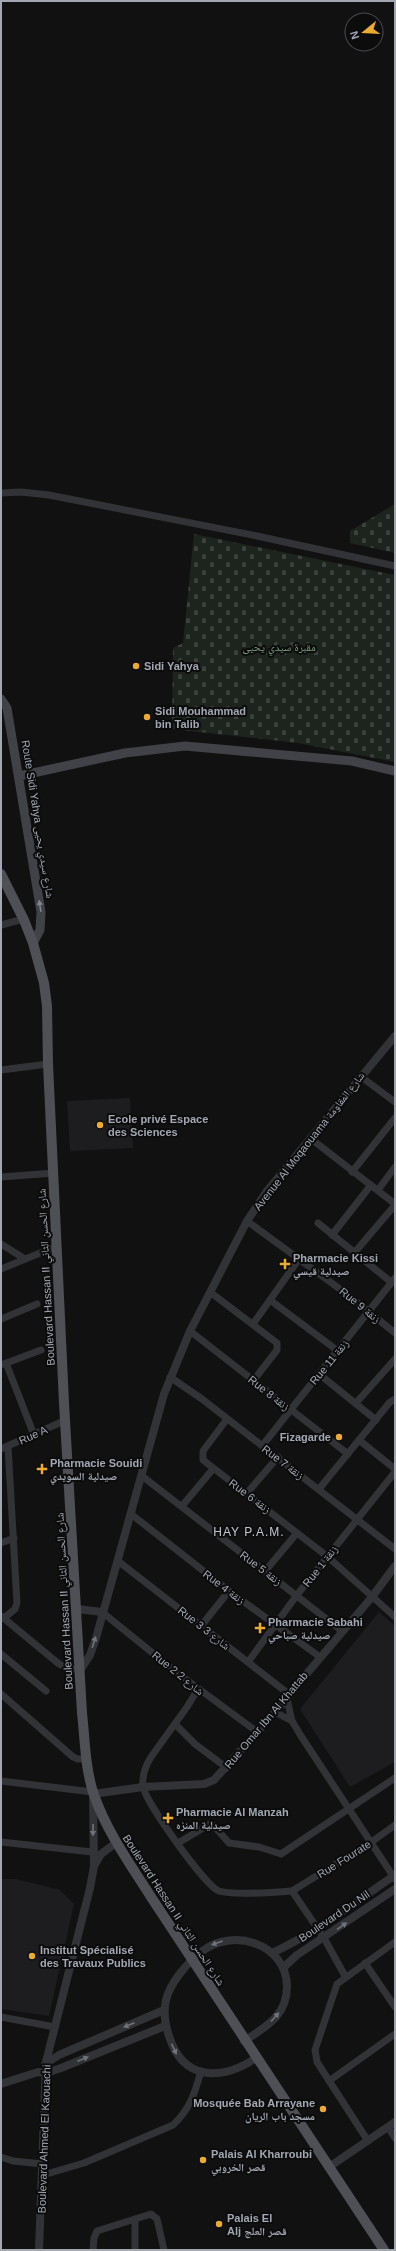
<svg xmlns="http://www.w3.org/2000/svg" width="396" height="2251" viewBox="0 0 396 2251" font-family="Helvetica,'Noto Naskh Arabic',sans-serif">
	<defs>
		<pattern id="cemetery-stones" width="16" height="16" patternUnits="userSpaceOnUse"><rect width="16" height="16" fill="#1d241e"/><path d="M2 7V4a2 2 0 0 1 4 0v3zM10 15v-3a2 2 0 0 1 4 0v3z" fill="#3b413c"/></pattern>
	</defs>
	<rect width="100%" height="100%" fill="#111112"/>
	<!-- built -->
	<g fill="#1d1d1f">
		<path d="M130,1098L133,1148L70,1151L67,1101Z"/>
		<path d="M379,1612L395,1626V1762L350,1787L300,1709Z"/>
		<path d="M1,1879H16L60,1890L74,1904L49,2016L1,2009Z"/>
	</g>
	<!-- cemetery -->
	<g fill="url(#cemetery-stones)">
		<path d="M395,504V553L350,543V531Z"/>
		<path d="M194,534L395,575V762L298,743L172,729L173,648L183,643Z"/>
	</g>
	<g fill="none" stroke-linecap="round" stroke-linejoin="round">
		<!-- minor -->
		<g stroke="#323337" stroke-width="7">
			<path d="M1,493L21,492L49,495L257,536L395,566"/>
			<path d="M1,925L24,919"/>
			<path d="M1,1070L48,1064"/>
			<path d="M360,1076L395,1102"/>
			<path d="M310,1138L395,1204"/>
			<path d="M352,1172L395,1118"/>
			<path d="M1,1177L54,1173"/>
			<path d="M378,1190L395,1167"/>
			<path d="M247,1221L348,1295L395,1333"/>
			<path d="M318,1223L391,1282"/>
			<path d="M332,1235L371,1185"/>
			<path d="M1,1244L25,1259"/>
			<path d="M355,1252L395,1205"/>
			<path d="M1,1269L57,1246"/>
			<path d="M210,1292L277,1343V1350L253,1381"/>
			<path d="M270,1300L338,1351"/>
			<path d="M1,1319L37,1304"/>
			<path d="M253,1324L299,1259"/>
			<path d="M190,1331L348,1454"/>
			<path d="M6,1363L34,1435"/>
			<path d="M1,1365L41,1350"/>
			<path d="M319,1374L376,1420"/>
			<path d="M170,1377L202,1399L395,1549"/>
			<path d="M356,1403L395,1359"/>
			<path d="M227,1419L203,1451V1460L328,1557L395,1617"/>
			<path d="M359,1440L395,1469"/>
			<path d="M262,1446L395,1278"/>
			<path d="M1,1449L66,1420"/>
			<path d="M142,1476L342,1631"/>
			<path d="M319,1489L390,1402L395,1399"/>
			<path d="M247,1493L278,1457"/>
			<path d="M182,1506L213,1469"/>
			<path d="M131,1514L229,1591L320,1657"/>
			<path d="M1,1543L14,1538"/>
			<path d="M118,1561L290,1695"/>
			<path d="M266,1570L297,1533"/>
			<path d="M102,1612L176,1672L256,1731"/>
			<path d="M1,1616L59,1664L70,1669H81"/>
			<path d="M4,1618L15,1609L17,1603L8,1446"/>
			<path d="M201,1626L229,1591"/>
			<path d="M1,1654L46,1691"/>
			<path d="M248,1662L297,1595L395,1472"/>
			<path d="M198,1689L187,1707L151,1757C146,1765 142,1776 143,1786C144,1800 205,1886 219,1891C235,1896 275,1892 292,1891"/>
			<path d="M1,1694L73,1757L78,1759H87"/>
			<path d="M287,1699L292,1721L301,1736L395,1879"/>
			<path d="M275,1712L292,1721"/>
			<path d="M175,1724L195,1744L227,1768"/>
			<path d="M1,1781L93,1792"/>
			<path d="M1,1842L92,1852"/>
			<path d="M178,1843L210,1824L214,1826L229,1843L259,1847L281,1854L395,1778"/>
			<path d="M292,1891L370,1843L395,1825"/>
			<path d="M292,1891L324,1938L345,1976"/>
			<path d="M365,1963L395,2007"/>
			<path d="M1,2017L55,2027"/>
			<path d="M329,2081L395,2034"/>
			<path d="M388,2127L395,2138"/>
			<path d="M368,2141L317,2062L315,2050L337,1984L395,1942"/>
			<path d="M1,2157L13,2161L43,2164"/>
			<path d="M43,2175L84,2163L173,2125C190,2109 195,2093 201,2071"/>
			<path d="M93,2250L94,2238L97,2231L151,2214L157,2219L164,2250"/>
			<path d="M135,2250V2219"/>
		</g>
		<!-- tertiary -->
		<g stroke="#323337" stroke-width="8">
			<path d="M77,1609L102,1612"/>
			<path d="M81,1669L90,1655L96,1638L164,1394L190,1331L247,1221L267,1191L395,1036"/>
			<path d="M94,1866L101,1854L116,1843"/>
			<path d="M272,1953C316,1933 355,1902 395,1875"/>
			<path d="M284,1967L297,1955L395,1889"/>
			<path d="M244,2041C255,2034 267,2027 276,2017C283,2009 287,1997 287,1986C286,1943 232,1927 201,1952C187,1963 170,1983 166,2000C163,2012 165,2024 169,2036C183,2081 221,2081 256,2058"/>
			<path d="M45,2064L59,2055L164,2010"/>
			<path d="M1,2084L38,2072L46,2073L61,2068L165,2026"/>
			<path d="M329,2167L395,2122"/>
			<path d="M39,2250L46,2062L90,1888L94,1866L93,1794L143,1787L204,1784L214,1780L287,1699L298,1684L372,1597L395,1566"/>
		</g>
		<!-- secondary -->
		<g stroke="#404247" stroke-width="9">
			<path d="M1,699L7,708L41,912L40,930L33,943"/>
			<path d="M19,776L125,753L185,746L352,761L395,771"/>
		</g>
		<!-- primary -->
		<path stroke="#4e5056" stroke-width="10" d="M1,874L24,920L33,943L44,983L47,1006L48,1064L64,1403L82,1713C85,1739 85,1769 94,1795C107,1832 130,1864 151,1897L384,2250"/>
	</g>
	<!-- one-way arrows -->
	<defs><path id="oneway-solid" d="M-6-.8H1V-3.2L6.5 0L1 3.2V.8H-6Z"/></defs>
	<use fill="#80848d" href="#oneway-solid" transform="translate(40 906) rotate(-99)"/>
	<g fill="#70737b">
		<use href="#oneway-solid" transform="translate(94 1642) rotate(-73)"/>
		<use href="#oneway-solid" transform="translate(93 1830) rotate(91)"/>
		<use href="#oneway-solid" transform="translate(342 1926) rotate(-35)"/>
		<use href="#oneway-solid" transform="translate(217 1943) rotate(160)"/>
		<use href="#oneway-solid" transform="translate(275 2017) rotate(-48)"/>
		<use href="#oneway-solid" transform="translate(129 2025) rotate(157)"/>
		<use href="#oneway-solid" transform="translate(174 2049) rotate(65)"/>
		<use href="#oneway-solid" transform="translate(83 2059) rotate(-22)"/>
	</g>
	<!-- markers -->
	<g fill="#ebab30" stroke="#0c0c0d" stroke-width="1.5">
		<circle cx="136" cy="666" r="4"/>
		<circle cx="147" cy="717" r="4"/>
		<circle cx="100" cy="1125" r="4"/>
		<path d="M283 1258h4v4h4v4h-4v4h-4v-4h-4v-4h4z"/>
		<circle cx="339" cy="1437" r="4"/>
		<path d="M40 1463h4v4h4v4h-4v4h-4v-4h-4v-4h4z"/>
		<path d="M258 1622h4v4h4v4h-4v4h-4v-4h-4v-4h4z"/>
		<path d="M166 1812h4v4h4v4h-4v4h-4v-4h-4v-4h4z"/>
		<circle cx="32" cy="1956" r="4"/>
		<circle cx="323" cy="2109" r="4"/>
		<circle cx="203" cy="2160" r="4"/>
		<circle cx="219" cy="2224" r="4"/>
	</g>
	<g text-anchor="middle" stroke-width="4" stroke-linejoin="round" paint-order="stroke">
		<!-- park labels -->
		<g font-size="11" fill="#7a9d7c" stroke="#0c0c0d">
			<text x="279" y="651">مقبرة سيدي يحيى</text>
		</g>
		<!-- poi labels -->
		<g font-size="11" font-weight="bold" fill="#a2a7b2" stroke="#0c0c0d" text-anchor="start">
			<text x="144" y="670">Sidi Yahya</text>
			<text x="155" y="715">Sidi Mouhammad<tspan x="155" dy="13">bin Talib</tspan></text>
			<text x="108" y="1123">Ecole privé Espace<tspan x="108" dy="13">des Sciences</tspan></text>
			<text x="293" y="1262">Pharmacie Kissi<tspan x="293" dy="13">صيدلية قيسي</tspan></text>
			<text x="331" y="1441" text-anchor="end">Fizagarde</text>
			<text x="50" y="1467">Pharmacie Souidi<tspan x="50" dy="13">صيدلية السويدي</tspan></text>
			<text x="268" y="1626">Pharmacie Sabahi<tspan x="268" dy="13">صيدلية صباحي</tspan></text>
			<text x="176" y="1816">Pharmacie Al Manzah<tspan x="176" dy="13">صيدلية المنزه</tspan></text>
			<text x="40" y="1954">Institut Spécialisé<tspan x="40" dy="13">des Travaux Publics</tspan></text>
			<text x="315" y="2107" text-anchor="end">Mosquée Bab Arrayane<tspan x="315" dy="13">مسجد باب الريان</tspan></text>
			<text x="211" y="2158">Palais Al Kharroubi<tspan x="211" dy="13">قصر الخروبي</tspan></text>
			<text x="227" y="2222">Palais El<tspan x="227" dy="13">Alj قصر العلج</tspan></text>
		</g>
		<!-- street labels -->
		<g font-size="11" fill="#a2a7b2" stroke="#0c0c0d">
			<text transform="translate(38 819) rotate(81)" y="4">Route Sidi Yahya شارع سيدي يحيى</text>
			<text transform="translate(309 1141) rotate(-52)" y="4">Avenue Al Moqaouama شارع المقاومة</text>
			<text transform="translate(46 1277) rotate(-93)" y="4">Boulevard Hassan II شارع الحسن الثاني</text>
			<text transform="translate(360 1305) rotate(39)" y="4">Rue 9 زنقة</text>
			<text transform="translate(329 1362) rotate(-51)" y="4">Rue 11 زنقة</text>
			<text transform="translate(269 1393) rotate(38)" y="4">Rue 8 زنقة</text>
			<text transform="translate(33 1435) rotate(-24)" y="4">Rue A</text>
			<text transform="translate(283 1462) rotate(37)" y="4">Rue 7 زنقة</text>
			<text transform="translate(250 1496) rotate(37)" y="4">Rue 6 زنقة</text>
			<text transform="translate(320 1566) rotate(-52)" y="4">Rue 1 زنقة</text>
			<text transform="translate(261 1568) rotate(37)" y="4">Rue 5 زنقة</text>
			<text transform="translate(224 1587) rotate(37)" y="4">Rue 4 زنقة</text>
			<text transform="translate(64 1601) rotate(-93)" y="4">Boulevard Hassan II شارع الحسن الثاني</text>
			<text transform="translate(204 1628) rotate(38)" y="4">Rue 3 شارع 3</text>
			<text transform="translate(178 1673) rotate(39)" y="4">Rue 2 شارع 2</text>
			<text transform="translate(266 1720) rotate(-50)" y="4">Rue Omar Ibn Al Khattab</text>
			<text transform="translate(344 1859) rotate(-32)" y="4">Rue Fourate</text>
			<text transform="translate(174 1910) rotate(57)" y="4">Boulevard Hassan II شارع الحسن الثاني</text>
			<text transform="translate(334 1916) rotate(-34)" y="4">Boulevard Du Nil</text>
			<text transform="translate(44 2139) rotate(-88)" y="4">Boulevard Ahmed El Kaouachi</text>
		</g>
		<!-- neighbourhood labels -->
		<g font-size="12" letter-spacing="1" fill="#c3c6cf" stroke="#0c0c0d">
			<text x="249" y="1536">HAY P.A.M.</text>
		</g>
	</g>
	<!-- border -->
	<rect width="396" height="2251" fill="none" stroke="#a2a7b2" stroke-width="4"/>
	<!-- north arrow -->
	<g transform="translate(364 32) rotate(252)"><circle r="19" fill="#0c0c0d" stroke="#484a4f"/>
	<path d="M0-3L7 15L0 10L-7 15Z" fill="#ebab30"/>
	<text y="-6" font-size="11" font-weight="bold" text-anchor="middle" fill="#a2a7b2">N</text>
	</g>
</svg>
